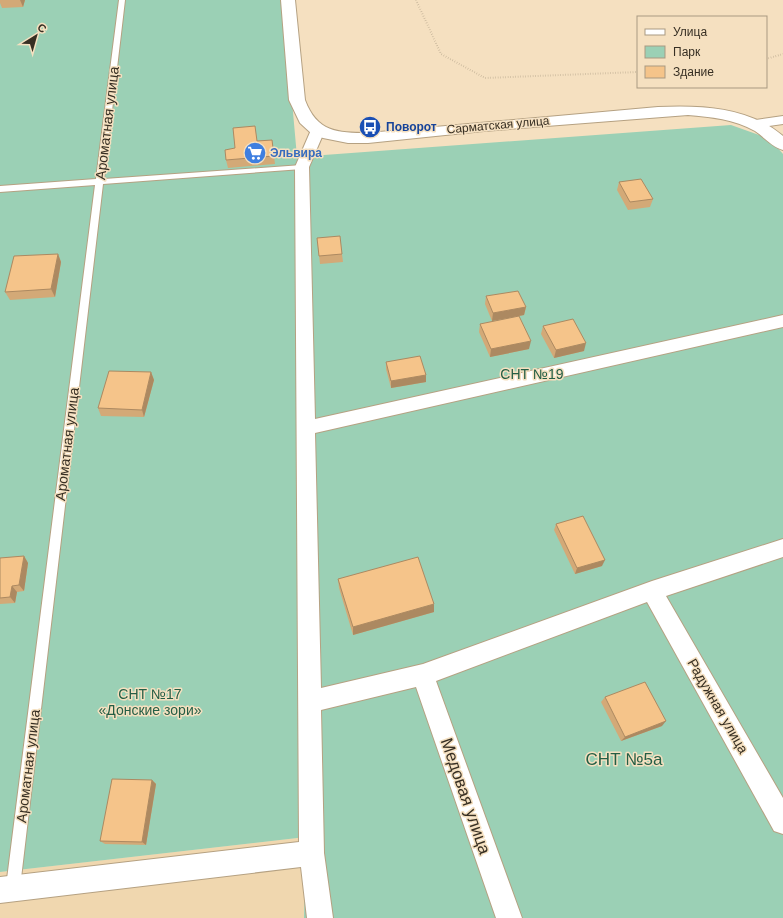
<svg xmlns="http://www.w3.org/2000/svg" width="783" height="918" viewBox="0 0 783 918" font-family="Helvetica,sans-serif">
	<rect width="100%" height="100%" fill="#f5e0c0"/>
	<!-- built -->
	<path fill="#f0d7af" d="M306,837L304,918H0V872Z"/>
	<!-- green -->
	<path fill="#9bd0b5" d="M0,0H283L297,157L731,125L770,139L783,154V918H304L306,837L0,872Z"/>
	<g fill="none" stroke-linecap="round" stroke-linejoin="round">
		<!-- lane casing -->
		<g stroke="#b5a182" stroke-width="2">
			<path id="lane" d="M119,0H125L104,179L302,165L306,167L302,169L103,184L20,887L18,892L13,894L8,892L6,887L95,185L0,192V186L96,179Z"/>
		</g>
		<!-- street casing -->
		<g stroke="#b5a182" stroke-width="2">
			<g id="street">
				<path d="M783,116V124L754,128L749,127L747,124L749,121Z"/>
				<path d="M318,126L323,127L325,130L309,167L315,419L783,315V327L315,433L321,688L423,664L652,581L783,539V557L666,596L783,798V834L774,831L647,602L436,681L522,918H496L416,687L321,710L324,853L333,918H307L301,867L0,903V877L299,842L295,167L311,130L313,127Z"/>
			</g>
		</g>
		<!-- secondary casing -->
		<g stroke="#b5a182" stroke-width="2">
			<path id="secondary" d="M281,0H295L305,100C317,132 337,133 368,133L658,107C701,105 749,107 783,136V150C772,147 764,137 755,131C734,119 711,117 688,115L484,131L368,143H348L323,138L312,134L300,123L289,100Z"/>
		</g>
		<!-- path -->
		<g stroke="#baa98f" stroke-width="2" stroke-dasharray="0.5 2" stroke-linecap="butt">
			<path d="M416,0L441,54L485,78L638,72"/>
			<path d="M766,59L783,54"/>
		</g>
		<!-- lane -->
		<use href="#lane" fill="#fff" fill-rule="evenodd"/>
		<!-- street -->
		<use href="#street" fill="#fff" fill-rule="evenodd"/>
		<!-- secondary -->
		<use href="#secondary" fill="#fff" fill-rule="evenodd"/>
	</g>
	<!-- wall -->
	<g fill="#d3a977">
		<path d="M0,0H25L23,7L2,8L0,3Z"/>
		<path d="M272,140L275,164L228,168L226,160L235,148L257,141Z"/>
		<path d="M619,182L653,199L650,207L628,210L617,190Z"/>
		<path d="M317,238L342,254L343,262L320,264Z"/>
		<path d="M58,254L61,262L55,297L10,300L5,292Z"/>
		<path d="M486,296L526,307L524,315L492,321L485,304Z"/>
		<path d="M480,324L529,349L490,357L479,332Z"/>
		<path d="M543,326L584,351L554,358L541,334Z"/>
		<path d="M386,362L426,375V382L391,388L386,369Z"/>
		<path d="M151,372L154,380L144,417L101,416L98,408Z"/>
		<path d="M556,524L602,566L575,574L554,530Z"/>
		<path d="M24,556L28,563L24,591L17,592L15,603L0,604V558Z"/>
		<path d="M338,579L434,612L353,635L339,588Z"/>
		<path d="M605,697L662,726L621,741L601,702Z"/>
		<path d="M152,780L156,784L146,845L105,844L100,841Z"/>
	</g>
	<!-- shaded-wall -->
	<g fill="#ac8961">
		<path d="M20,0H25L23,7Z"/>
		<path d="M58,254L61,262L55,297L51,289Z"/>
		<path d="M526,307L524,315L492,321L493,313Z"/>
		<path d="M531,341L529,349L490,357L491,349Z"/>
		<path d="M586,343L584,351L554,358L556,350Z"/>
		<path d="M151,372L154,380L144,417L142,410Z"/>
		<path d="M426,375V382L391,388V381Z"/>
		<path d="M24,556L28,563L24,591L19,585Z"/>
		<path d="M605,560L602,566L575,574L577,568Z"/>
		<path d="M12,586L17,592L15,603L10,597Z"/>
		<path d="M434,604V612L353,635V627Z"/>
		<path d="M666,721L662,726L621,741L625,737Z"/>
		<path d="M152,780L156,784L146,845L142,842Z"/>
	</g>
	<!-- building -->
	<g fill="#f5c48a" stroke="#ac8961">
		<path d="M255,126L257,141L272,140L274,156L226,160L225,150L235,148L233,128Z"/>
		<path d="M641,179L653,199L630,202L619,182Z"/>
		<path d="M340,236L342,254L319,256L317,238Z"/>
		<path d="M58,254L51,289L5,292L14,256Z"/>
		<path d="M518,291L526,307L493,313L486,296Z"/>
		<path d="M519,316L531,341L491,349L480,324Z"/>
		<path d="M573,319L586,343L556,350L543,326Z"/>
		<path d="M420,356L426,375L391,381L386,362Z"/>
		<path d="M109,371L151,372L142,410L98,408Z"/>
		<path d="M583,516L605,560L577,568L556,524Z"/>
		<path d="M24,556L19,585L12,586L10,597L0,598V558Z"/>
		<path d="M418,557L434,604L353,627L338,579Z"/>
		<path d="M645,682L666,721L625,737L605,697Z"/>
		<path d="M112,779L152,780L142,842L100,841Z"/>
	</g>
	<!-- icons -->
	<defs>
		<g id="bus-disc" transform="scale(1.15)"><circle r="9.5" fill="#1a4fb4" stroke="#f5e0c0"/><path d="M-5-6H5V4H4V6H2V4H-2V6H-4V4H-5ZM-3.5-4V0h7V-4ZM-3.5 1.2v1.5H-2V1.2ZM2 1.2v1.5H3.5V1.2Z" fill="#fff"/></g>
		<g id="supermarket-disc" transform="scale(1.15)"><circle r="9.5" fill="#3f7fe0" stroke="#f5e0c0"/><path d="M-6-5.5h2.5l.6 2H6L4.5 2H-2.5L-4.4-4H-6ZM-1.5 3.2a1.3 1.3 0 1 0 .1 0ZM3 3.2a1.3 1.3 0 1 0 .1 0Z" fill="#fff"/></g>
	</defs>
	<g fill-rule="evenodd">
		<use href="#bus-disc" x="370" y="127"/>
		<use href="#supermarket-disc" x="255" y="153"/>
	</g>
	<g text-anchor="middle" stroke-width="3" stroke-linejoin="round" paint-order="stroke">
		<!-- far-street labels -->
		<g font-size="12" fill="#372f23" stroke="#f5e0c0">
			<text transform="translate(498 125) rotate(-5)" y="4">Сарматская улица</text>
		</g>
		<!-- far-transit labels -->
		<g font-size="12" font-weight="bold" fill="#164399" stroke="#f5e0c0" text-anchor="start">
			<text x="386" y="131">Поворот</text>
		</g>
		<!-- far-shop labels -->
		<g font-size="12" font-weight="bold" fill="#366cbe" stroke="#f5e0c0" text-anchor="start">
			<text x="270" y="157">Эльвира</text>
		</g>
		<!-- street labels -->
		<g font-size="14" fill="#372f23" stroke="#f5e0c0">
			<text transform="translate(107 123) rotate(-83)" y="5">Ароматная улица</text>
			<text transform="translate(67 444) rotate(-83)" y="5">Ароматная улица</text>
			<text transform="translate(718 706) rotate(60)" y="5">Радужная улица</text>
			<text transform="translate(28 766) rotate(-83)" y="5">Ароматная улица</text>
		</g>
		<!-- park labels -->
		<g font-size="14" fill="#245e45" stroke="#f5e0c0">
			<text x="532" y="379">СНТ №19</text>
			<text x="150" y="699">СНТ №17<tspan x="150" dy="16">«Донские зори»</tspan></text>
		</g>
		<!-- near-park labels -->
		<g font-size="17" fill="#245e45" stroke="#f5e0c0">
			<text x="624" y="765">СНТ №5а</text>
		</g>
		<!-- near-street labels -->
		<g font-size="17" fill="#372f23" stroke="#f5e0c0">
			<text transform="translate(466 796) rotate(71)" y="6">Медовая улица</text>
		</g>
	</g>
	<!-- legend -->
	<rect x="637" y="16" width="130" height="72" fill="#f5e0c0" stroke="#a99981"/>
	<rect x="645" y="29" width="20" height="6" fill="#ffffff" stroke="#a99981"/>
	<text x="673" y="36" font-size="12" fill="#372f23">Улица</text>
	<rect x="645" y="46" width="20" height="12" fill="#9bd0b5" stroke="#a99981"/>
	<text x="673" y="56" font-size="12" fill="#372f23">Парк</text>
	<rect x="645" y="66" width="20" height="12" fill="#f5c48a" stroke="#a99981"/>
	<text x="673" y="76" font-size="12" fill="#372f23">Здание</text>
	<!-- north arrow -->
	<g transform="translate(36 36) rotate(37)" stroke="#f5e0c0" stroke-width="3" paint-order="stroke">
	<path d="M0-3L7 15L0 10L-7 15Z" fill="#372f23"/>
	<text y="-6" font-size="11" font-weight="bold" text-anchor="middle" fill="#372f23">С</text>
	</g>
</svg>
